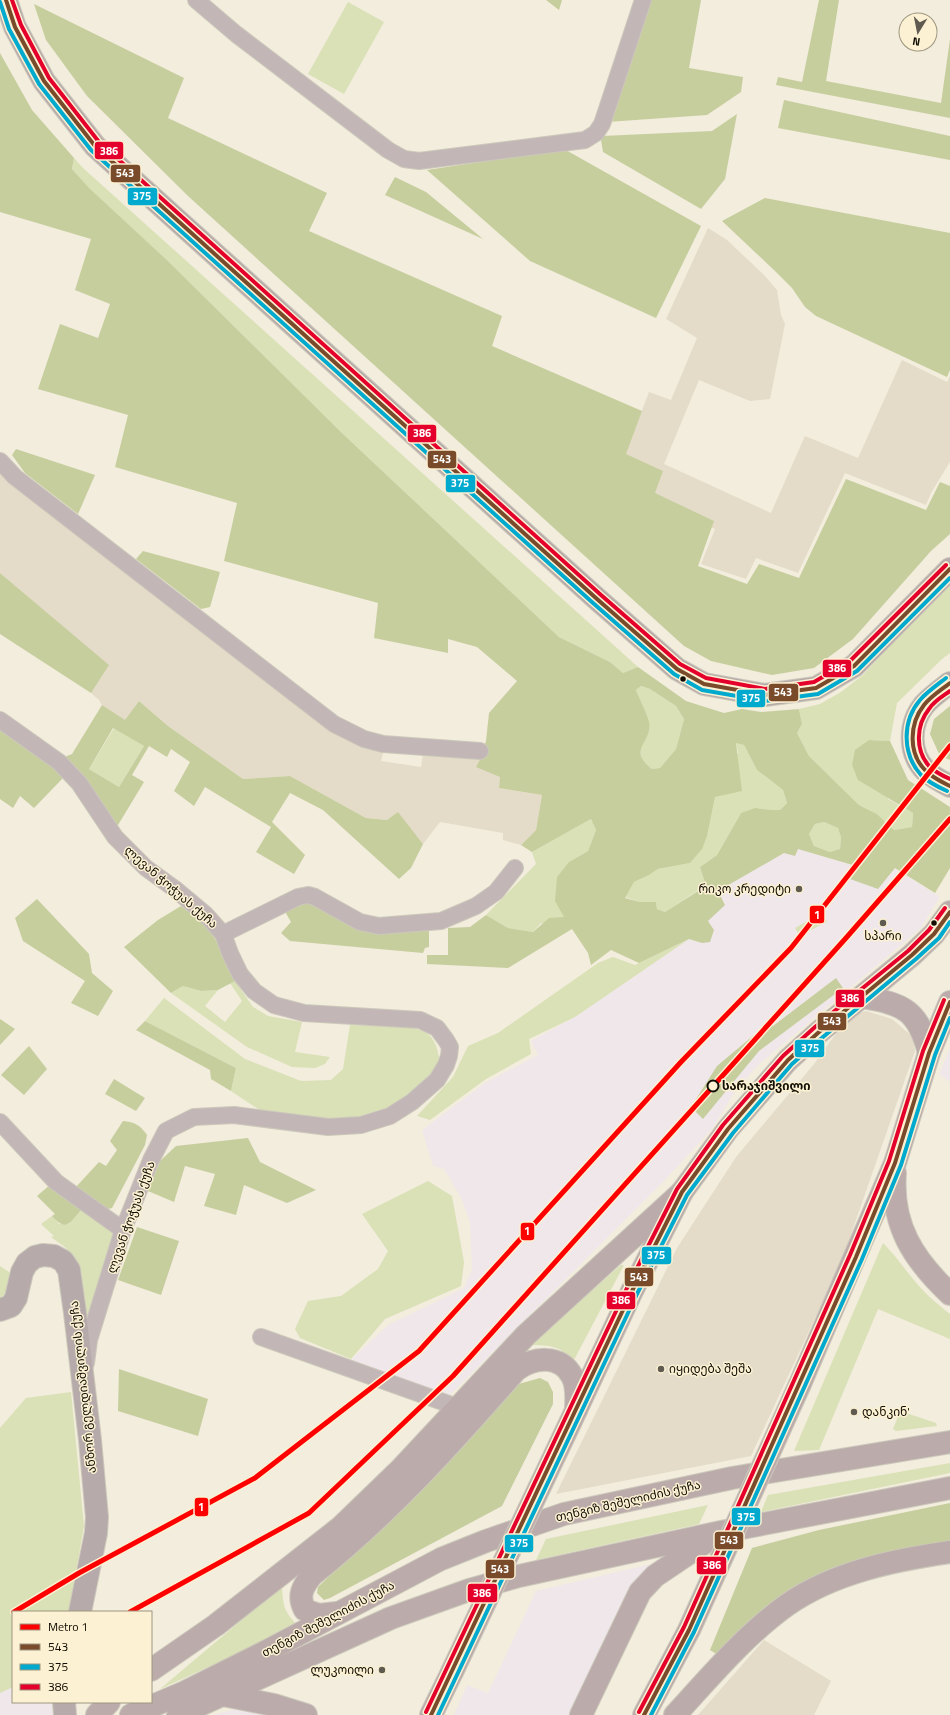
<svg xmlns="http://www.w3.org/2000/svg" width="950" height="1715" viewBox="0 0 950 1715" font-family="'Titillium Web','Noto Sans Georgian',sans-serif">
	<rect width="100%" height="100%" fill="#f2eddc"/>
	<!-- commercial -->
	<g fill="#f0e7ea">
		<path d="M798,849L856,866L894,868L940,897L920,929L756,1067L732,1096L712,1129L664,1181L446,1399L351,1360L388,1325L464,1288L472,1269L470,1222L461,1198L444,1169L433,1166L422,1130L485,1083L538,1055L531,1041L575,1017L689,939L702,943L718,891L784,853Z"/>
		<path d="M950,1048V1082L939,1074Z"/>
		<path d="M664,1561L576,1715H454L467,1685L488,1693L536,1591Z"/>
		<path d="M13,1687V1702H55L58,1715H0V1693Z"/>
		<path d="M246,1707L272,1715H212Z"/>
	</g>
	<!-- industrial -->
	<g fill="#e4dcc9">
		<path d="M708,228L727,240L764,275L777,290L781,315L785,324L770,399L750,401L699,380L664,464L771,513L805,436L858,458L902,360L947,382L950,376V462L931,493L926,505L845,473L798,573L756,558L746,579L701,564L715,529L614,484L649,392L671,400L697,338L666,319Z"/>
		<path d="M0,471L11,482L384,750L381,761L421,767L423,754L481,758L500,777L499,788L542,795L536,830L521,845L503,840V833L440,822L423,844L398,813L387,820L366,818L290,776L243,779L168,726L139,701L125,721L102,705L99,700L91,693L108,665L0,573Z"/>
		<path d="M866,1011L892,1019L913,1037L915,1051L842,1260L751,1456L556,1494L677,1248L736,1157L814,1064L848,1017Z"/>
		<path d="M764,1640L831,1681L814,1715H698Z"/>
	</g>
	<!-- green -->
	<g fill="#dae1b7">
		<path d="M348,2L384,22L344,94L308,74Z"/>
		<path d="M74,158L83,168L638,667L623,673L610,662L559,637L342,433L168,261L88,188L72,169Z"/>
		<path d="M950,582V653L942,659L897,703L890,741L868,740L888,799L913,813L912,827L894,830L877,814L859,805L809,756L797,733L802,724L799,709L820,704L841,692L863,675Z"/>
		<path d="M641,686L650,689L676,706L684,719L676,749L660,768L652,769C633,755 642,747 649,728L636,690Z"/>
		<path d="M114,728L144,746L119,787L89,769Z"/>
		<path d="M736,742L744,745L757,770L783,790L787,803L780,810L741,813L717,855L700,867L706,885L665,912L657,909L656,902H640L625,897L634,882L649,875L658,869L690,863L711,815L715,797L738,753Z"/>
		<path d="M591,819L596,830L588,851L569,862L565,917L540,924L533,932L508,928L486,915L536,864L532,852Z"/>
		<path d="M824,822L838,828L841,836L840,850L830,852L814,846L809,834L815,824Z"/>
		<path d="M813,918L828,921L800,936L795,928Z"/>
		<path d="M689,939L575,1017L529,1039L531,1054L486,1079L430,1120L417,1116L453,1077L468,1046L498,1033L598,963L613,957L635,965Z"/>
		<path d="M235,981L253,1007L268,1016L302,1022L295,1052L330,1057L325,1064L315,1068L292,1067L247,1047L171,993L183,986L201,991L218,990L205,1006L225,1022L242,1001L230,983Z"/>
		<path d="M164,998L245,1059L301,1081L331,1080L343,1069L350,1025C369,1026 420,1022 431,1037C438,1046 439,1056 440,1066L408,1097L390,1107L357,1117L320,1120L264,1113L231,1091L236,1068L145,1021Z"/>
		<path d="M428,1181L452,1196L464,1262L461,1286L385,1319L351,1359L300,1338L295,1329L308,1301L341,1296L378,1269L388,1251L362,1214Z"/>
		<path d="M82,1209L113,1230L114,1235L85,1342L74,1261L66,1248L51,1237L54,1236L41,1224L52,1216L59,1224H69Z"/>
		<path d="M883,1243C894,1254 903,1267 913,1279C924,1293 936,1303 950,1314V1339L878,1309L819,1450L794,1451Z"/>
		<path d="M621,1265H624L574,1360C559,1346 550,1345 530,1345Z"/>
		<path d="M0,1266L9,1272L12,1279L6,1293L0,1298Z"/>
		<path d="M71,1392L84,1526L69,1612H13V1687L0,1693V1428L26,1398Z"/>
		<path d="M903,1412L936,1423L937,1426L896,1431L893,1429L899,1414Z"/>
		<path d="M950,1463V1473L761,1512L768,1495Z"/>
		<path d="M708,1505L699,1524L536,1560L546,1539Z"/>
		<path d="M282,1586C283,1607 284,1611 298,1626L160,1689Z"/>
	</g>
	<!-- forest -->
	<g fill="#c7ce9e" fill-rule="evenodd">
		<path d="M546,0H562L559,10Z"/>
		<path d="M649,0H701L689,68L743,77L741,92L707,115L607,122Z"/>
		<path d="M819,0H839L826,81L941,103L950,39V118L776,85L778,77L802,82Z"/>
		<path d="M34,4L184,78L168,118L327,193L309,231L502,316L492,346L642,411L626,454L663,471L655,493L714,521L698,566L747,584L759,564L799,578L846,479L926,510L940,482L950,486V534L931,551L853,639L814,668L772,675L711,661L684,646L188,196L87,96L46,40Z"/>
		<path d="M0,53L32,110L74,158L72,169L89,188L168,261L342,433L559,637L610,662L623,673L638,667L686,701L724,713L742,709L761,712L799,709L802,724L797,733L809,756L859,805L877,814L894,830L912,827L913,813L858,780L852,765L855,750L869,740L890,741L908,780L950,807V868L935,893L895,868L878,889L850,879L856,866L798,849L795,856L784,853L718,891L725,905L708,921L714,930L710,942L702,943L689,939L639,963L611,950L591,965L588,953L572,929L508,968L427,964V955H448V928L470,927L486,915L508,928L533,932L549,918L564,917L555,901L557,877L569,862L588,851L596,830L591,819L532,852L521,845L536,830L542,795L499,788L500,777L476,767L481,758L486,741L489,713L517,681L477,647L448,639V653L374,638L378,603L224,561L237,503L115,467L128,415L38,389L60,324L98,338L110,304L75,290L91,239L0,212ZM641,686L650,689L676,706L684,719L676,749L660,768L652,769C626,749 653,743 649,722C648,716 639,698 636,690ZM736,743L744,745L757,770L783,790L787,803L780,810H771L755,808L741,813L717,855L700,867L706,886L665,912L657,909L656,902H640L625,898L634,882L649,875L658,869L690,863L702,849L707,836L715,797L742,791ZM824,822L838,828L841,837L840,849L830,852L814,846L809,834L815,824Z"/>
		<path d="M784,100L950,136V160L778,128Z"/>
		<path d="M737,114L725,179L701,209L603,152L601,140L602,136L712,131Z"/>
		<path d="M564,149L701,226L656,318L530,261L427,170Z"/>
		<path d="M395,177L426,192L483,239L385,195Z"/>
		<path d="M765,198L950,233V370L947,377L816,316L805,307L792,288L775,271L722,221Z"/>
		<path d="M16,449L95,475L78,514L25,473L12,455Z"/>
		<path d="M143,551L220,572L210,607L201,609L136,559Z"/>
		<path d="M0,573L109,665L91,693L0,634Z"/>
		<path d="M139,701L168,726L243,779L290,776L366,818L387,820L398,812L423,844L411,868L399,879L323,810L290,793L272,822L305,855L294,874L256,852L271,827L205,787L194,806L174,791L190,762L171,749L167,757L149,746L132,775L144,782L115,830L62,758L72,754L102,705L125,720ZM113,728L144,746L119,787L89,769Z"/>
		<path d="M950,706V760L940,756L930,734L934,719Z"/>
		<path d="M0,729L45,760L63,778L34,808L20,796L13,808L0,799Z"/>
		<path d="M37,899L89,954L92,973L113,991L98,1016L71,1003L85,981L23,941L15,918Z"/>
		<path d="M304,901L315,906L429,929V947L425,948L423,953L290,941L281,933L291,922L283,908Z"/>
		<path d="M181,906L206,925L219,945L235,981L218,990L201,991L183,986L171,993L124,947L158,920Z"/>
		<path d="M836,978L843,988L759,1051L703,1119L691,1107L717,1066L767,1024L773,1026Z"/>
		<path d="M0,1019L15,1029L0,1045Z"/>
		<path d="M145,1021L236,1068L231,1091L211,1079L210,1070L136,1030Z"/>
		<path d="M29,1046L47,1069L24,1095L1,1075Z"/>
		<path d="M114,1079L145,1098L136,1111L105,1094Z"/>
		<path d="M123,1121C135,1122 140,1125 147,1135L145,1145L112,1208L105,1210L76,1187L99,1162L106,1166L117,1150L110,1141Z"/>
		<path d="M248,1138L260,1162L316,1190L287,1203L244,1185L236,1215L204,1206L215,1174L185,1166L174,1202L148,1191L160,1161L176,1146Z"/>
		<path d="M51,1184L82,1209C70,1222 67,1233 52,1216L55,1214L37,1196Z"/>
		<path d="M137,1227L179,1241L161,1295L118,1280Z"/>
		<path d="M119,1369L208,1399L198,1436L118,1411Z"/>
		<path d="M540,1378L548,1382L553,1392V1404L502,1506L330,1598L324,1600L317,1593L318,1587L420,1488L515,1385Z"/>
		<path d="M950,1503V1545L889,1555L721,1657L710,1650L752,1548L819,1530Z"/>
	</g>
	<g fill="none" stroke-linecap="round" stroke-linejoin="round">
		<!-- street casing -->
		<g stroke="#ccc8bb" stroke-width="18">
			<g id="street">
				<path d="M196,0L236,34L388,150L404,159L419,161L585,140L596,133L602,124L643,0"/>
				<path d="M0,461L15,477L334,724L364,739L383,744L480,751"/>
				<path d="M0,720L59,762L79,783L115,837L146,868L175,889L206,915L223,934L230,953L240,974L254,991L274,1005L304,1013L420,1020L437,1028L446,1040L450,1047L449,1056L446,1065L437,1080L412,1102L390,1116L361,1125L328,1127L234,1115L194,1117L166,1131L151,1160L123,1230L89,1340L86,1363"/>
				<path d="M223,934L298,897L308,895L315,897L360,922L379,926L441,921L476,906L496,892L515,868"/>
				<path d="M0,1122L56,1182L123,1230"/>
				<path d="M261,1337L457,1407"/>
			</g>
		</g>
		<!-- secondary casing -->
		<g stroke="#ccc8bb" stroke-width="24">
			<g id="secondary">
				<path d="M6,0L15,27L44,81L95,146L597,599L677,669L704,684L765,695L816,688L854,666L950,569"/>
				<path d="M950,683C941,690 931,697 924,705C909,724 908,753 926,771C933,777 942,782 950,786"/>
				<path d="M0,1310L11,1306L16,1298L22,1272L27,1263L35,1257L43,1255L54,1256L63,1261L69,1270L75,1313L90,1440L97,1517L96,1533L80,1612"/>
				<path d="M64,1702L65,1715"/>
			</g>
		</g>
		<!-- primary casing -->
		<g stroke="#ccc8bb" stroke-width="24">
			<g id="primary">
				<path d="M862,997C904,1004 918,1010 929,1053"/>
				<path d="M895,1173C891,1225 913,1259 950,1294"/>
				<path d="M800,1384L895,1163L929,1053L950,1002"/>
				<path d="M571,1421L632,1291L682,1192L728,1129L788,1060L819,1032L912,955L934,934L950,912"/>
				<path d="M337,1613L319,1615L305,1610C297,1596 303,1586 312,1575C389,1514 451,1444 516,1370C534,1357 560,1354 572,1376C578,1386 576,1399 576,1410"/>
				<path d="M151,1670L216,1625L341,1527L400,1470L526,1335L682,1192"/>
				<path d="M223,1695L274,1705L306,1715"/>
				<path d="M97,1715L109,1702"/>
				<path d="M131,1715L183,1693L265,1652L441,1559L486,1541L564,1514L732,1478L950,1442"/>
				<path d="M178,1715L391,1618L469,1590L519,1576L721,1532L950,1488"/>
				<path d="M431,1715L452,1672"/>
				<path d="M581,1715L640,1592L655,1576L707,1541"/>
				<path d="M644,1715L689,1630"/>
				<path d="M675,1715C710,1677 745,1635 787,1605C834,1572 895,1560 950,1552"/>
			</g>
		</g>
		<!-- street -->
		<use href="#street" stroke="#c2b6b6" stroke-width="16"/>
		<!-- secondary -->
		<use href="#secondary" stroke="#b7aaaa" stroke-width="22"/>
		<!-- primary -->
		<use href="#primary" stroke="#bbacab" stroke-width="22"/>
		<!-- primary-bridge casing -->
		<g stroke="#ccc8bb" stroke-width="24" stroke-linecap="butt">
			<g id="primary-bridge">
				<path d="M689,1630L800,1384"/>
				<path d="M452,1672L571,1421"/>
			</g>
		</g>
		<!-- primary-bridge -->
		<use href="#primary-bridge" stroke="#bbacab" stroke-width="22"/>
		<!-- bus-1 casing -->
		<g stroke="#fcf1d2" stroke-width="7">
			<g id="bus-1">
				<path d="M6,0L15,27L44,81L95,146L597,599L677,669L704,684L765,695L816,688L854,666L950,569"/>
				<path d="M950,683C941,690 931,696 924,705C909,724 908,754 926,771C933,778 942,782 950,786"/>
				<path d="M431,1715L632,1291L682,1192L728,1129L788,1060L819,1032L912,955L934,934L950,912"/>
				<path d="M644,1715L689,1630L856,1257L895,1163L929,1053L950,1002"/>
			</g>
		</g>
		<!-- bus-2 casing -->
		<g stroke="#fcf1d2" stroke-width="7">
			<g id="bus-2">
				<path d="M0,2L9,29L39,84L91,150L593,603L674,674L702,690L765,701L818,694L857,671L950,578"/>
				<path d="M946,678C937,685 927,692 920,700C902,721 902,754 921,775C928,782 938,787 947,791"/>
				<path d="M438,1715L637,1294L687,1195L733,1133L792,1064L823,1037L916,959L939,938L950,922"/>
				<path d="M651,1715L694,1632L862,1259L901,1165L935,1055L950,1018"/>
			</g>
		</g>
		<!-- bus-3 casing -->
		<g stroke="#fcf1d2" stroke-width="7">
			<g id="bus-3">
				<path d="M12,0L21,25L49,78L99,142L601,595L680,664L706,678L765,689L814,682L850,661L946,565"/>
				<path d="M950,691C943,696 934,701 929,709C916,725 915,750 929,766C935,772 943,776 950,779"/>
				<path d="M426,1712L627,1288L677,1189L723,1125L783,1056L815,1027L908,951L929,930L945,908"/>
				<path d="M639,1712L684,1627L850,1255L889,1161L923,1051L944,1000"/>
			</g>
		</g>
		<!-- bus-1 -->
		<use href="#bus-1" stroke="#7a4b2a" stroke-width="4"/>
		<!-- bus-2 -->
		<use href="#bus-2" stroke="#00a9ce" stroke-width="4"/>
		<!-- bus-3 -->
		<use href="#bus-3" stroke="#e4002b" stroke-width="4"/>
		<!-- metro-1 casing -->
		<g stroke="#fcf1d2" stroke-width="8">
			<g id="metro-1">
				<path d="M14,1612L79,1573L255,1478L419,1351L681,1062L791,948L950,746"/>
				<path d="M130,1612L309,1513L453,1376L846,938L950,819"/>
			</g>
		</g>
		<!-- metro-1 -->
		<use href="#metro-1" stroke="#f00" stroke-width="5"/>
	</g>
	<!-- markers -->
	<g fill="#110d04" stroke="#fcf1d2" stroke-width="1.5">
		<circle cx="683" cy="679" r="3.5"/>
		<circle cx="934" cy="923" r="3.5"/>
	</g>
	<g fill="#605b50" stroke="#fcf1d2" stroke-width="1.5">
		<circle cx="799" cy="889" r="4"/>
		<circle cx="883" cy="923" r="4"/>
		<circle cx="661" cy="1369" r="4"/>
		<circle cx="854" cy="1412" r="4"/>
		<circle cx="382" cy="1670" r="4"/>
	</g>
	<circle fill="#fcf1d2" stroke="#110d04" stroke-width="2" cx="713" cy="1086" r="5.5"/>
	<g text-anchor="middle" stroke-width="3" stroke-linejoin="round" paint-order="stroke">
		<!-- street labels -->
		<g font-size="12" fill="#110d04" stroke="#fcf1d2">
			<text transform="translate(171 887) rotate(41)" y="4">ლევან ჭოჭუას ქუჩა</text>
			<text transform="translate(131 1217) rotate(-70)" y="4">ლევან ჭოჭუას ქუჩა</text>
			<text transform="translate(83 1387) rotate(-96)" y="4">ანზორ გელდიაშვილის ქუჩა</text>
			<text transform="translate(628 1501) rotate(-13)" y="4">თენგიზ შეშელიძის ქუჩა</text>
			<text transform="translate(328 1619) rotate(-28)" y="4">თენგიზ შეშელიძის ქუჩა</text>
		</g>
		<!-- poi labels -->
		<g font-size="12" fill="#110d04" stroke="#fcf1d2" text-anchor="end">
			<text x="791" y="893">რიკო კრედიტი</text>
			<text x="883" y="940" text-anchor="middle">სპარი</text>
			<text x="669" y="1373" text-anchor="start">იყიდება შეშა</text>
			<text x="862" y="1416" text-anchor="start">დანკინ'</text>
			<text x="374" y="1674">ლუკოილი</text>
		</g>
		<!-- stop labels -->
		<g font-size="12" font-weight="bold" fill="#110d04" stroke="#fcf1d2" text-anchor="start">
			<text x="722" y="1090">სარაჯიშვილი</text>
		</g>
	</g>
	<g stroke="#fcf1d2" stroke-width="1.5">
		<rect x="94" y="141" width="30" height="19" rx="4" fill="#e4002b"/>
		<rect x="110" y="164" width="31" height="19" rx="4" fill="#7a4b2a"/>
		<rect x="127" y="187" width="31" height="19" rx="4" fill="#00a9ce"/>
		<rect x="407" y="424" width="30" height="19" rx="4" fill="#e4002b"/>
		<rect x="427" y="450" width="30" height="19" rx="4" fill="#7a4b2a"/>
		<rect x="445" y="474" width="31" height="19" rx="4" fill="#00a9ce"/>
		<rect x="822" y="659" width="30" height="19" rx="4" fill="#e4002b"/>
		<rect x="768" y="683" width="31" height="19" rx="4" fill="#7a4b2a"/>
		<rect x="736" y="689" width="30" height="19" rx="4" fill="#00a9ce"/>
		<rect x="809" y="905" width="16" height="19" rx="4" fill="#f00"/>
		<rect x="835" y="989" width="30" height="19" rx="4" fill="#e4002b"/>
		<rect x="817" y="1012" width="30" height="19" rx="4" fill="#7a4b2a"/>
		<rect x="794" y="1039" width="31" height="19" rx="4" fill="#00a9ce"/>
		<rect x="520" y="1222" width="15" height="19" rx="4" fill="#f00"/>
		<rect x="641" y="1246" width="31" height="19" rx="4" fill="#00a9ce"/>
		<rect x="624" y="1267" width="30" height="20" rx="4" fill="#7a4b2a"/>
		<rect x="606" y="1291" width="30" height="19" rx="4" fill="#e4002b"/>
		<rect x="194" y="1497" width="15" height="20" rx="4" fill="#f00"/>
		<rect x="731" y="1507" width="30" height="19" rx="4" fill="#00a9ce"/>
		<rect x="714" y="1531" width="30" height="19" rx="4" fill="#7a4b2a"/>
		<rect x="504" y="1534" width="30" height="19" rx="4" fill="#00a9ce"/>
		<rect x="696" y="1556" width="31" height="19" rx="4" fill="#e4002b"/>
		<rect x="485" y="1559" width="30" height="20" rx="4" fill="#7a4b2a"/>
		<rect x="467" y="1583" width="31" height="20" rx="4" fill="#e4002b"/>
	</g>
	<g font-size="11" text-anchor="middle" font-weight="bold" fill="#fff">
		<text x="109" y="155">386</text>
		<text x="125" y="177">543</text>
		<text x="142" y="200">375</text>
		<text x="422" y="437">386</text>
		<text x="442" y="463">543</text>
		<text x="460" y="487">375</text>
		<text x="837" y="672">386</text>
		<text x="783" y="696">543</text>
		<text x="751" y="702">375</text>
		<text x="817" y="919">1</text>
		<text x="850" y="1002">386</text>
		<text x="832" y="1025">543</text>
		<text x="810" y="1052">375</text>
		<text x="527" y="1235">1</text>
		<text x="656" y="1259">375</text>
		<text x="639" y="1281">543</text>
		<text x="621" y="1304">386</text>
		<text x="201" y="1511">1</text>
		<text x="746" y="1521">375</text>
		<text x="729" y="1544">543</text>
		<text x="519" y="1547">375</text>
		<text x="712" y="1569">386</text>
		<text x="500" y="1573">543</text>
		<text x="482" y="1597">386</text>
	</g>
	<!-- legend -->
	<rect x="12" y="1611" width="140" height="92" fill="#fcf1d2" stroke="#9e9680"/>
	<rect x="20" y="1624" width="20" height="6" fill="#ff0000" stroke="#9e9680"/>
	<text x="48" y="1631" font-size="12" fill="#110d04">Metro 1</text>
	<rect x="20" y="1644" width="20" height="6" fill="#7a4b2a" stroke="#9e9680"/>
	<text x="48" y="1651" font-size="12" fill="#110d04">543</text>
	<rect x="20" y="1664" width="20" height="6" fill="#00a9ce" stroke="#9e9680"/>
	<text x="48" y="1671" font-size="12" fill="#110d04">375</text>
	<rect x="20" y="1684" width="20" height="6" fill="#e4002b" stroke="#9e9680"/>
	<text x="48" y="1691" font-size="12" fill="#110d04">386</text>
	<!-- north arrow -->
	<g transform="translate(918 32) rotate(190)"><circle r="19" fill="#fcf1d2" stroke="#9e9680"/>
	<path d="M0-3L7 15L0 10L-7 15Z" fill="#605b50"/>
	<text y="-6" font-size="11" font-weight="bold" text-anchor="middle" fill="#110d04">N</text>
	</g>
</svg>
